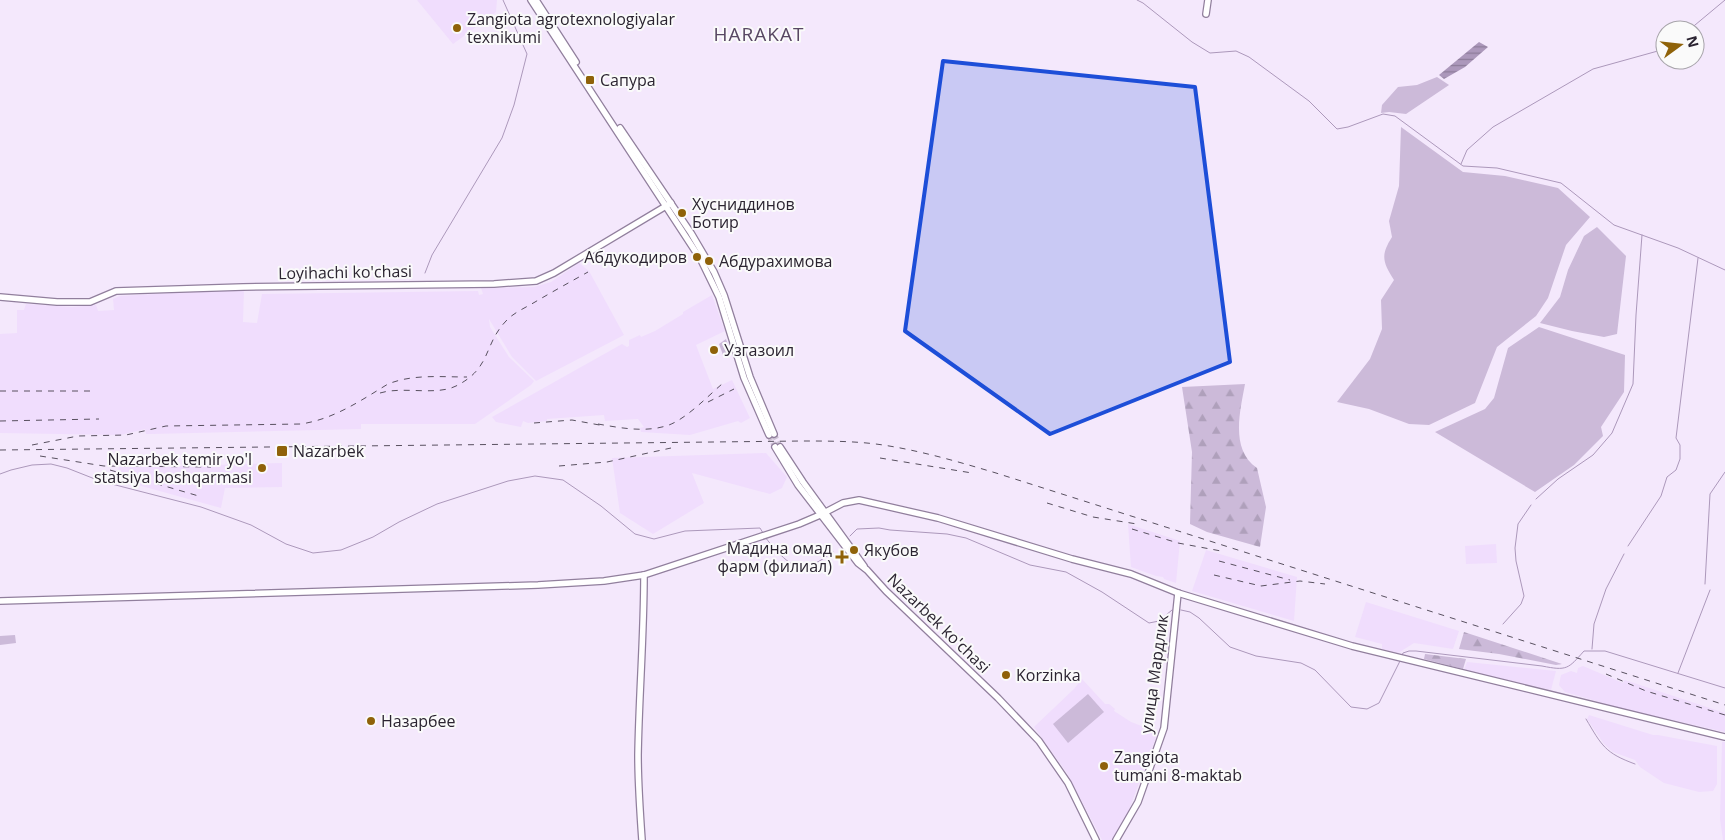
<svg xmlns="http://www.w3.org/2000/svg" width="1725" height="840" viewBox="0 0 1725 840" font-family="'Open Sans',sans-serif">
	<defs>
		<pattern id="forest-firs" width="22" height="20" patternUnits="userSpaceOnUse" patternTransform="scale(1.25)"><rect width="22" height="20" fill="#ccbad9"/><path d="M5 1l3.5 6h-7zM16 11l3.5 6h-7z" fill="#afa0bb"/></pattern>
		<pattern id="water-rules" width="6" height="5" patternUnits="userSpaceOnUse" patternTransform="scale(1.25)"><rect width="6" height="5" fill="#ac98bb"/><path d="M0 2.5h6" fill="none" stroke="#8c7c99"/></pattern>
	</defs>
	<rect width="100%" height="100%" fill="#f4e8fc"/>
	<!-- built -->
	<g fill="#f0ddfd">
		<path d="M417,0H497L496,12L453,44Z"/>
		<path d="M579,263L589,271L624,335L536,381L512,357L489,319L490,327L509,357L534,381L531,385L475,424H361V429L151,434H146L145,429L120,435L0,433V334L17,333V310H24L26,304L72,307L96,305L98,311L114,310L113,299L120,296L244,289L243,322L257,323L262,294L478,291L479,295L483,294L481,288L534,287L551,282Z"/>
		<path d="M712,295L725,331L696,345L713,389L732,380L750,418L741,423L738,421L690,435L641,432L640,428L644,427L638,419L605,421L604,415L547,419V421L528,423L523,421L521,427L496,422L492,417L622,344L627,347L629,346V340L640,335L641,337L655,331L683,314V312Z"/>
		<path d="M766,453L787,477L782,488L770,494L692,473L704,503L653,534L620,513L612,458Z"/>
		<path d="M120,463L180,466L282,463V487L225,488L221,508L116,479Z"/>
		<path d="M1128,524L1180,541L1176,583L1164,579L1163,577L1156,576L1131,567Z"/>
		<path d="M1496,544L1497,563L1466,564L1465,546Z"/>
		<path d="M1206,550L1297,577L1294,621L1192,591Z"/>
		<path d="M1366,602L1459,631L1453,649L1414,643L1398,653L1382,649V644L1355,637Z"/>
		<path d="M1467,662L1556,671L1551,690L1464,670Z"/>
		<path d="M1583,666L1623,683L1625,680L1725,713V732L1620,708L1565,692L1559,685L1561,675L1571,671L1577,673L1578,668Z"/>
		<path d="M1082,679L1105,704H1109L1115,709L1114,711L1131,722L1158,732L1126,818L1112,840H1102L1067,773L1034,727L1074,689Z"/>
		<path d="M1589,715L1653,735H1658L1717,746V784L1713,791L1699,792L1664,783L1640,767L1635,760L1613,752L1604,744L1587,719Z"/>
		<path d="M1722,742H1725V840H1723L1720,819Z"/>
	</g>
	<!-- grass -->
	<g fill="#ccbad9">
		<path d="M1437,77L1449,85L1406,114L1389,112L1381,113L1382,105L1398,87L1417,85Z"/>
		<path d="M1401,127L1463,172L1505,176L1558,188L1590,217L1566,245L1548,298L1536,316L1497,347L1475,403L1429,425L1409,424L1369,409L1337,402L1370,359L1382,329L1381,300L1394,280C1383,262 1380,256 1392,237L1389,221L1399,186Z"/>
		<path d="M1597,227L1626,256L1617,334L1604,337L1572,331L1540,323L1560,297L1568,270L1584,236Z"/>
		<path d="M1539,327L1625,355L1624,392L1601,427L1603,436L1574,465L1535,492L1435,432L1485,409L1494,398L1508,348Z"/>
		<path d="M726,339L731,354L723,355L719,344Z"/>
		<path d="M15,635L16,643L0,645V636Z"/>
		<path d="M1088,694L1104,712L1068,743L1053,724Z"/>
	</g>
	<!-- forest -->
	<g fill="url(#forest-firs)">
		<path d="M1245,384C1240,412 1230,449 1257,468L1266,507L1260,547L1207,532L1190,524L1192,452L1182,387Z"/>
		<path d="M1464,632L1562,664L1556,665L1499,654L1459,649Z"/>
		<path d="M1425,654L1466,659L1463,669L1424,659Z"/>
	</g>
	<!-- water -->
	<path fill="url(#water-rules)" d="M1479,42L1488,47L1465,67L1444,79L1439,75Z"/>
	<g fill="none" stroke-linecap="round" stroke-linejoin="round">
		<!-- stream -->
		<g stroke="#ac98bb" stroke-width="1">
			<path d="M1137,0L1143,3L1192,42L1210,53L1236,51L1249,57L1309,101L1337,129L1348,127L1383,114L1395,116L1463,166L1497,168L1561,183L1614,225L1678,248L1725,270"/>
			<path d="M1689,30L1725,0"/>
			<path d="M1461,164L1467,150L1493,127L1593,69L1665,49"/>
			<path d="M425,273L432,255L502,138L514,105L527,54L503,0"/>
			<path d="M0,474L11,470L32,465L51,464L67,468L100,481L201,507L251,525L286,544L313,553L341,550L373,537L399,522L437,504L508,481L535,476L563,480L601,506L635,534L654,539L685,531L760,528L763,533"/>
			<path d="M1536,499L1558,479L1593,455L1612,433L1633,384L1636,315L1642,235"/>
			<path d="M850,536L857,529L879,528L890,530L947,534L966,538L1030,565L1066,572L1102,592L1149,623L1159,621L1172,610"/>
			<path d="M765,537C772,546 789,567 801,567C813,567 824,558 833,552"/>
			<path d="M1628,546L1661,496L1667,477L1676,470L1680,459V445L1676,438L1698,258"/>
			<path d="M1705,584L1710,494L1725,472"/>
			<path d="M1181,610L1190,612L1199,618L1230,647L1256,656L1301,663L1315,670L1351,707L1367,709L1379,703L1400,661"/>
			<path d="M1503,624L1521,604L1524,596L1516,561L1515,548L1518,524L1531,505"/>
			<path d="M1592,649L1594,624L1606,589L1624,554"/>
			<path d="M1402,655L1403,653L1409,651H1416L1542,666C1567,671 1568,669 1584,651H1605L1725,688"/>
			<path d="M1678,673L1710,590"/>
			<path d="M1586,719C1602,746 1605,753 1635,764"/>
		</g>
		<!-- secondary-tunnel -->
		<g stroke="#ccc1d3" stroke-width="5.5" stroke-dasharray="5.5 3" stroke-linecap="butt">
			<path d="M774,434L780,447"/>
			<path d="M769,435L775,447"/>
		</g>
		<!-- secondary casing -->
		<g stroke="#917f9d" stroke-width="8">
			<g id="secondary">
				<path d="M531,0L701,260L719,297L744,378L769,435"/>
				<path d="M536,0L576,62"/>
				<path d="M1206,14L1208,0"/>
				<path d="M620,128L691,233L714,272L724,295L750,377L774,434"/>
				<path d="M0,297L57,302H90L116,291L243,287L494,284L536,281L554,273L671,203"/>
				<path d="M775,447L798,485L858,563L867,570L886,591L998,698L1039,741L1068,783L1096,840"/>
				<path d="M780,447L803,482L864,566"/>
				<path d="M0,601L538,585L604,581L644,575L799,524L820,515L843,503L859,500L938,518L1072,559L1131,574L1178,593L1352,646L1725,737"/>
				<path d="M642,840C640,812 638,784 638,755C639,695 644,635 644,575"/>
				<path d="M1116,840L1138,802L1164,728L1178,593"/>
			</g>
		</g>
		<!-- secondary -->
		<use href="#secondary" stroke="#fff" stroke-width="5.5"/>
		<!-- rail -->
		<g stroke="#58505f" stroke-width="1" stroke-dasharray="6 6" stroke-linecap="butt">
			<path d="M0,391H93"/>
			<path d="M380,393C403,386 436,396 456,386C492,368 483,345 506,321C513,313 525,308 535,302C552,292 570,282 588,272"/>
			<path d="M708,402L734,389"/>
			<path d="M0,421L99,419"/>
			<path d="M534,423L572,420L605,426"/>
			<path d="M598,424C621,428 646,433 669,425C687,418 707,397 722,384"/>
			<path d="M32,445L78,436L126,435L166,426L301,424C334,419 360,401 388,384C413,374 440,377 467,377"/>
			<path d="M0,450L802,441C829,441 857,441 883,445C922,451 959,462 996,473L1725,705"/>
			<path d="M40,456L104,466L211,467"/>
			<path d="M880,458L972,473"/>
			<path d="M559,466L607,462L671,448"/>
			<path d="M110,470L202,497"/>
			<path d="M1047,503L1093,517L1137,524"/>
			<path d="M1132,529L1178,543L1221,551"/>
			<path d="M1219,561L1290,580"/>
			<path d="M1214,575L1261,586L1300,581L1325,584"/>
			<path d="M1606,674L1646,691L1725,715"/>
		</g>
	</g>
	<!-- marked area -->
	<path fill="#1d4ed8" fill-opacity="0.2" stroke="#1d4ed8" stroke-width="4" stroke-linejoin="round" d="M943,61L1195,87L1230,362L1050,434L905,331Z"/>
	<!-- markers -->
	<g fill="#8f6209" stroke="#fafafa" stroke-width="2">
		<circle cx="457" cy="28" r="5"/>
		<rect x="585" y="75" width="10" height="10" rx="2.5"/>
		<circle cx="682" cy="213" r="5"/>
		<circle cx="697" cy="257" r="5"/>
		<circle cx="709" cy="261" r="5"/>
		<circle cx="714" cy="350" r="5"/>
		<rect x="276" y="445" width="12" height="12" rx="2.5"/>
		<circle cx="262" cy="468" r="5"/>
		<circle cx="854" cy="550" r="5"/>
		<path d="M839.5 549.5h5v5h5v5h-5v5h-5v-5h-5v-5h5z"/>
		<circle cx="1006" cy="675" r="5"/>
		<circle cx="371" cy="721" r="5"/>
		<circle cx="1104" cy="766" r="5"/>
	</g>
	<g text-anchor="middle" stroke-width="4" stroke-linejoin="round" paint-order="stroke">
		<!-- poi labels -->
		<g font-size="16" fill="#2b2431" stroke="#fafafa" text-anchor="start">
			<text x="467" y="25">Zangiota agrotexnologiyalar<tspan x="467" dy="18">texnikumi</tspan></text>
			<text x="600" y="86">Сапура</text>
			<text x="692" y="210">Хусниддинов<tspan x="692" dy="18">Ботир</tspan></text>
			<text x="687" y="263" text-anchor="end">Абдукодиров</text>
			<text x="719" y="267">Абдурахимова</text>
			<text x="724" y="356">Узгазоил</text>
			<text x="293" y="457">Nazarbek</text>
			<text x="252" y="465" text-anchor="end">Nazarbek temir yo'l<tspan x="252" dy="18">statsiya boshqarmasi</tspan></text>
			<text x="832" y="554" text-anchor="end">Мадина омад<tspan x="832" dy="18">фарм (филиал)</tspan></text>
			<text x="864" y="556">Якубов</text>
			<text x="1016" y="681">Korzinka</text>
			<text x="381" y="727">Назарбее</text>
			<text x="1114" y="763">Zangiota<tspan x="1114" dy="18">tumani 8-maktab</tspan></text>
		</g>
		<!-- street labels -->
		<g font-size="16" fill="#2b2431" stroke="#fafafa">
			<text transform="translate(345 272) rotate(-1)" y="6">Loyihachi ko'chasi</text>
			<text transform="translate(939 623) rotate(44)" y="6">Nazarbek ko'chasi</text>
			<text transform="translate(1154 674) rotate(-82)" y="6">улица Мардлик</text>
		</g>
		<!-- quarter labels -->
		<g font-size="19" letter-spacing="1" fill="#584763" stroke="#fafafa">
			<text x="759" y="41">HARAKAT</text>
		</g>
	</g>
	<!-- north arrow -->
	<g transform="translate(1680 45) rotate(75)"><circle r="24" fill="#fafafa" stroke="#a7a4aa"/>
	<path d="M0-4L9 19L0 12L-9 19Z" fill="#8f6209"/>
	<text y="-8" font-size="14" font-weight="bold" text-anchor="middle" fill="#2b2431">N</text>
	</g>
</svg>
